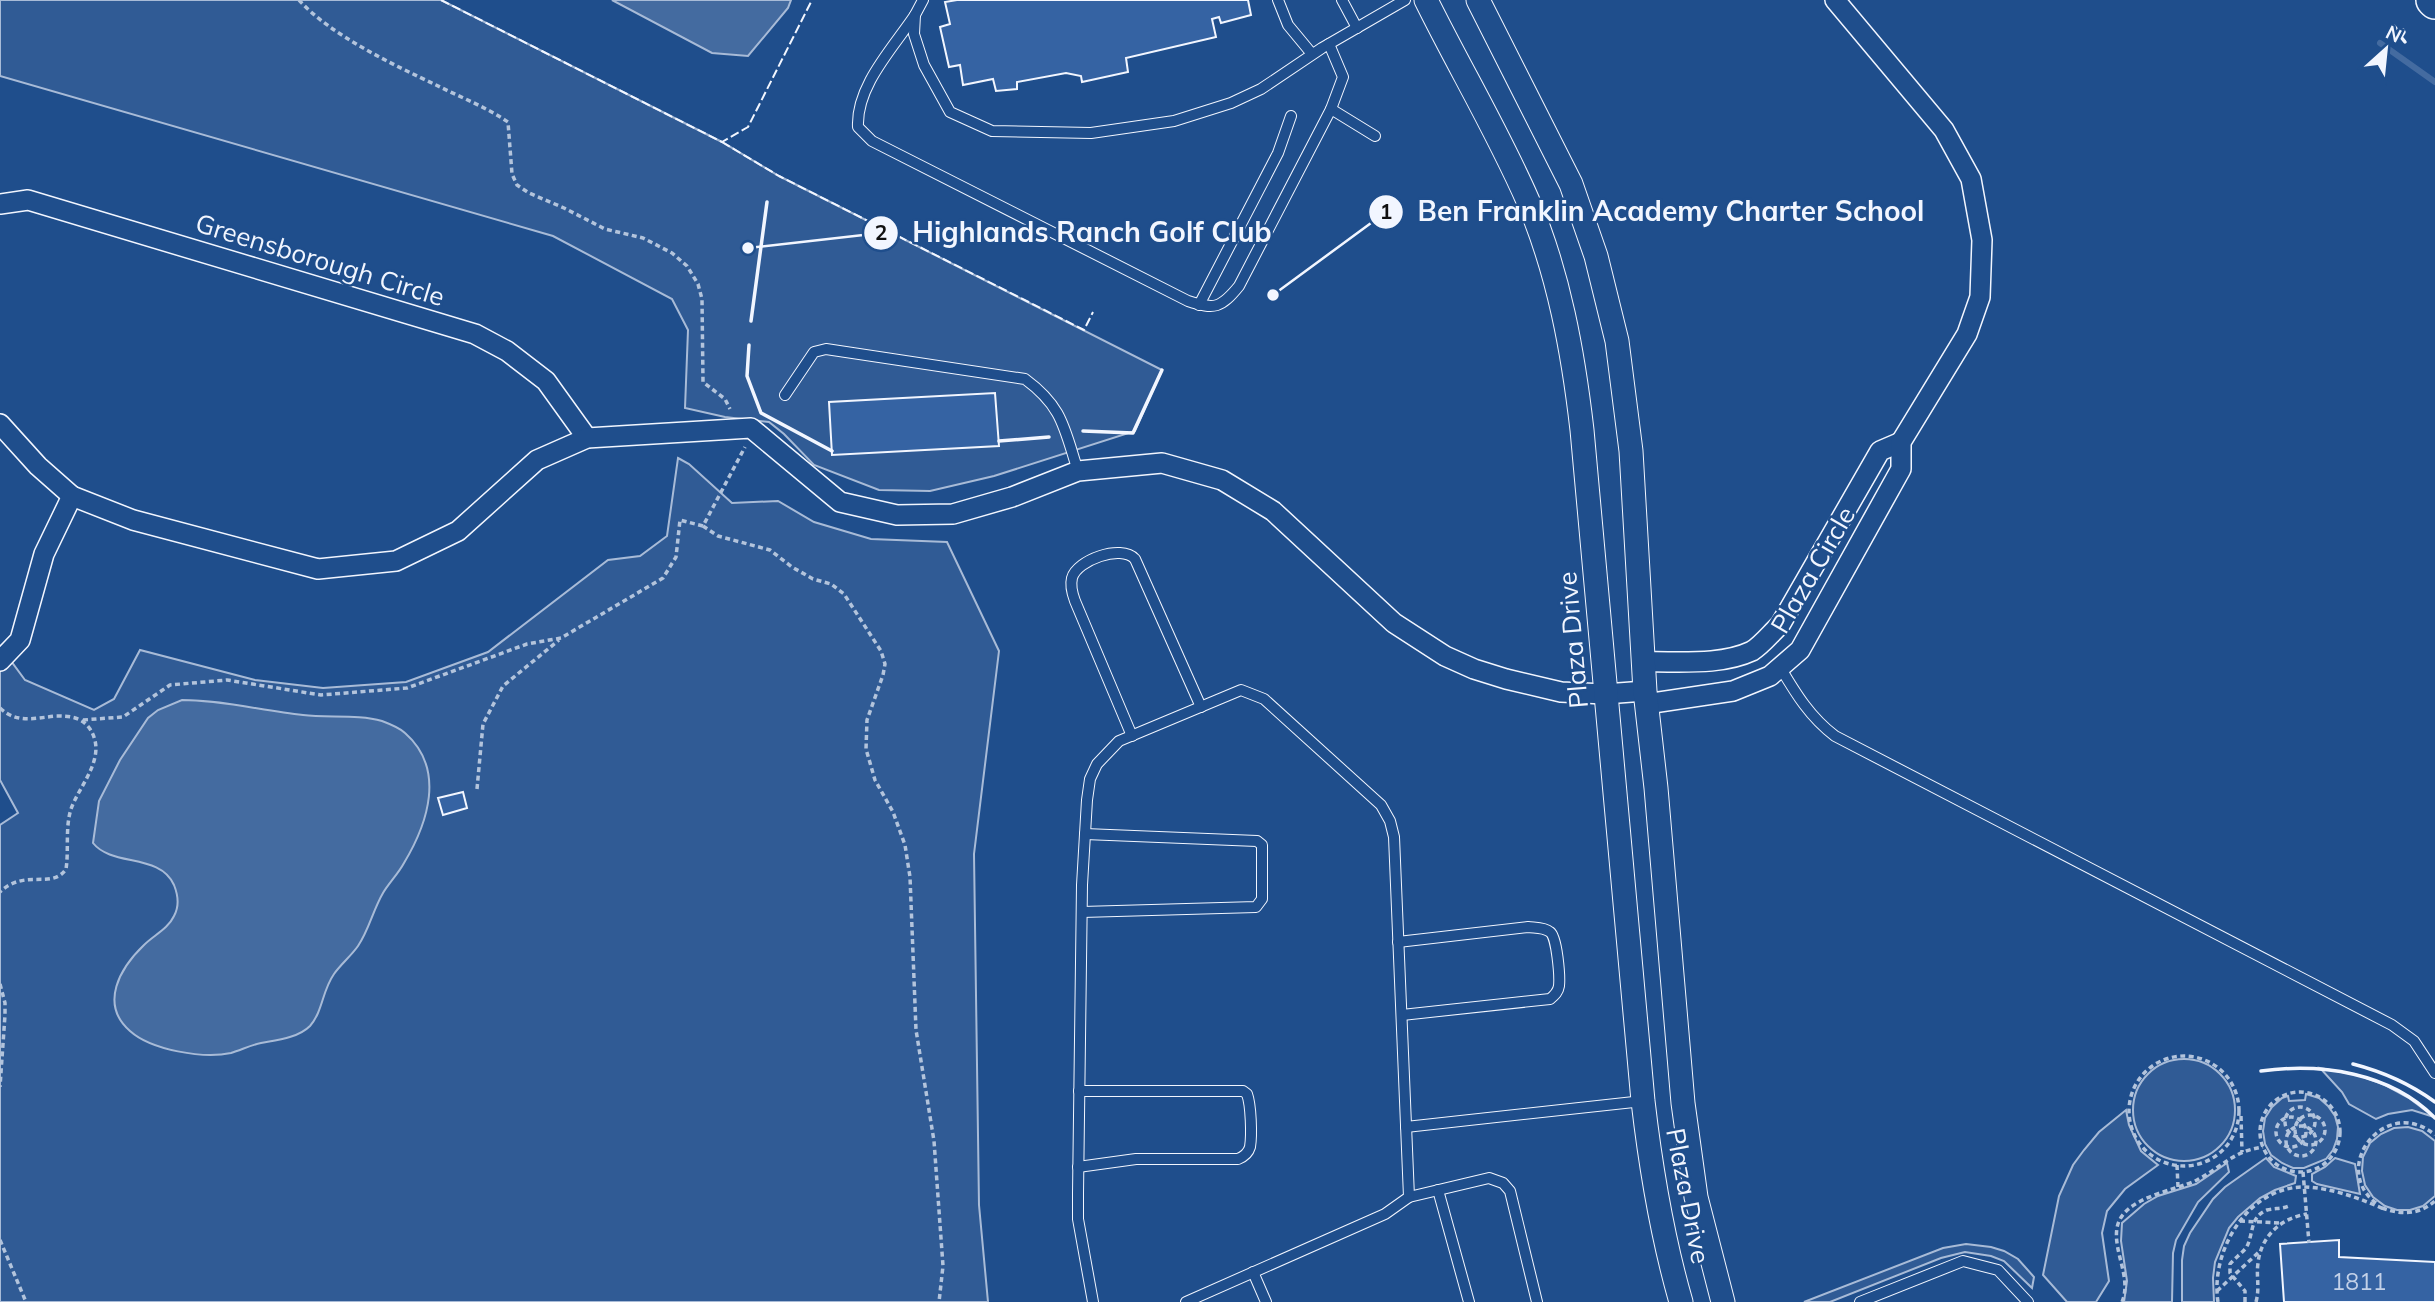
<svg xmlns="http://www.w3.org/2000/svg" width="2435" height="1302" viewBox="0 0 2435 1302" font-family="Mulish,sans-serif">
	<rect width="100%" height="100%" fill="#1f4e8c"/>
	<!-- built -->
	<g fill="#305b95" stroke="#a8bbd7" stroke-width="2">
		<path d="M0,0H441L722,142L779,176L1162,370L1135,431L994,476L930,491L879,490L814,465L784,434L769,422L725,417L685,408L688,330L672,299L553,236L0,76Z"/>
		<path d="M678,458L689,464L732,503L778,501L814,522L871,539L947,542L999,651L974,854L979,1205L988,1302H0V825L18,813L0,780V646L25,680L94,710L114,699L140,650L255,680L323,688L406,682L488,652L608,560L640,556L667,536Z"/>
		<circle cx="2184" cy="1110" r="51"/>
		<path d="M2320,1068L2358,1075L2385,1085L2409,1098L2434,1117L2412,1110L2388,1114L2376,1119L2349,1104L2342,1092Z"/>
		<path d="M2306,1094L2319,1098L2328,1106L2335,1116L2338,1127L2337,1139L2333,1150L2326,1159L2304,1168H2293L2282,1163L2271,1155L2265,1144L2263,1131L2265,1118L2272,1107L2282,1098L2288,1096L2289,1101L2305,1100Z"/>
		<path d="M2126,1110L2129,1125L2141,1151L2158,1165L2125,1189L2107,1211L2102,1233L2109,1281L2096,1302H2067L2043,1275L2059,1196L2073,1165L2084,1150L2099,1132Z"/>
		<path d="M2408,1127L2422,1131L2435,1141V1196L2423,1206L2410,1210H2397L2385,1206L2373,1197L2365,1185L2362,1171L2363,1157L2370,1143L2381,1134L2394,1128Z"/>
		<path d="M2266,1158L2274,1167L2296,1176L2295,1183L2275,1190L2260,1198L2238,1217L2229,1228L2215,1262L2213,1278L2214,1302H2182V1260L2184,1246L2190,1233L2213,1199L2225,1187Z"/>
		<path d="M2335,1158L2355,1164L2360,1194L2317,1184L2312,1181V1174L2325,1167Z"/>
		<path d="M2227,1163L2229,1172L2198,1202L2176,1240L2173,1253L2172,1302H2124L2127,1281L2121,1241L2122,1223L2144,1204L2158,1196L2196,1184Z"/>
		<path d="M1966,1244L1991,1247L2004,1251L2018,1259L2034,1277L2032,1288L2004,1261L1991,1256L1965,1252L1941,1258L1830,1302H1804L1943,1248Z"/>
	</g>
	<!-- water -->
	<g fill="#446ba0" stroke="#a8bbd7" stroke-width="2">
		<path d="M612,0H791L788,8L748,56L712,53Z"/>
		<path d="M182,700C223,700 263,711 303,715C328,718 359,714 382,721C390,724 400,728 405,733C446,769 428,823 404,863C398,874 389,883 383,893C373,910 369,930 358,946C351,956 341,964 334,974C322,991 323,1011 310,1026C298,1038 277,1040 261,1043C251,1045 241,1050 231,1053C203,1059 151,1050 130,1031C99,1004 120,968 144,945C154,935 168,929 174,916C179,907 178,895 174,885C160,853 112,867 93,843L99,801L120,760L148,718L158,710Z"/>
	</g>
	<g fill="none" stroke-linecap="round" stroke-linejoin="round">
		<!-- stream -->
		<path stroke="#446ba0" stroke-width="6" d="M2380,43L2435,82"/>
	</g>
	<!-- building -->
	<g fill="#3563a3" stroke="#f2f6ff" stroke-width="2">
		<path d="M957,0H1248L1251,15L1221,23L1219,17L1212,19L1216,37L1126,58L1128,72L1082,82L1081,76L1066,73L1017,82V89L996,91L993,79L963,85L960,65L949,67L940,27L950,24L945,2Z"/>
		<path d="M995,393L999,446L832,455L829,402Z"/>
		<path d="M463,792L467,808L443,815L438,798Z"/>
		<path d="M2339,1240V1257L2435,1262V1302H2284L2280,1244Z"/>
	</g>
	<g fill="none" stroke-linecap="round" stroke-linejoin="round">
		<!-- service casing -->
		<g stroke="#f2f6ff" stroke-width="12">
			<g id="service">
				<path d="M923,0L915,15L914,34L924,65L950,112L992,131L1091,133L1174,121L1231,103L1261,89L1322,48L1405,0"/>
				<path d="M1278,0L1288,25L1312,54"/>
				<path d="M1342,0L1357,28"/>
				<path d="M915,15C893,48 856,86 858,127L872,141L1188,301C1215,310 1221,308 1239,286L1331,109L1343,77L1329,44"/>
				<path d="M1331,109L1375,136"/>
				<path d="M1199,305L1278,153L1291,116"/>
				<path d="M785,395L814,352L826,349L1025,379C1063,407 1064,428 1078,471"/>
				<path d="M1780,667C1796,694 1810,717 1835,736L2392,1025L2414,1041L2435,1073"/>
				<path d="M1132,736L1075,601C1072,593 1070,586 1072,578C1077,560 1121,544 1135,559L1201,707"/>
				<path d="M1082,912L1256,907L1262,899V845L1257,841L1085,834"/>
				<path d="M1398,942L1528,927C1535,928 1544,927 1550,932C1557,937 1560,976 1559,986C1558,992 1555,995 1550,999L1402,1015"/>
				<path d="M1406,1127L1643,1101"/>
				<path d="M1078,1167L1136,1159H1238C1243,1157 1248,1154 1250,1147C1252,1135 1251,1105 1247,1094L1243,1091H1079"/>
				<path d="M1438,1190L1469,1302"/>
				<path d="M1409,1197L1489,1178L1503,1183L1510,1191L1537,1302"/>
				<path d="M1253,1272L1266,1302"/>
				<path d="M1093,1302L1078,1219V1193L1082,885L1087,800L1090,779L1097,764L1119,741L1241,690L1264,699L1381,805L1390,821L1394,837L1409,1197L1385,1214L1186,1302"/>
				<path d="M1860,1302L1963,1261L1998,1270L2028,1302"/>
			</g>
		</g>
		<!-- minor casing -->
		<g stroke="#f2f6ff" stroke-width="22">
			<g id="minor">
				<path d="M0,204L28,200L475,334L507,351L546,381L587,438"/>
				<path d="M0,424L38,466L72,496L133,520L318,569L396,561L458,531L537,460L587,438L751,428L840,502L897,515L953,514L1012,497L1078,471L1162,463L1222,480L1273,511L1394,623L1445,656L1474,669L1506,679L1561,692L1605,694L1645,691"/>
				<path d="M0,661L20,640L44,554L72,496"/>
				<path d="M1643,662C1678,661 1720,666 1752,651C1762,645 1771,633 1780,625L1880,451L1901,442"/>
				<path d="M1646,704L1733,691L1770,676L1800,650L1901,469V442L1967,334L1980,297L1982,240L1971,179L1944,130L1835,0"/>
			</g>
		</g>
		<!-- tertiary casing -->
		<g stroke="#f2f6ff" stroke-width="25">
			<g id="tertiary">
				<path d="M1426,0C1459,67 1498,132 1528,201C1559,274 1573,352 1582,430L1643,1101C1651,1170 1662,1236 1681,1302"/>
				<path d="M1478,0L1571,184L1596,256L1617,341L1631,451L1645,691L1656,788L1683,1103L1696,1197L1723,1302"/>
			</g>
		</g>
		<!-- motorway casing -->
		<g stroke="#f2f6ff" stroke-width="36">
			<path id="motorway" d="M2433,0L2435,2"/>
		</g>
		<!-- path -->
		<g stroke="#b3c4dc" stroke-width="3.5" stroke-dasharray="5 3.5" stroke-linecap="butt">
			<path d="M299,0C330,35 394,65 436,85C460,97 486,107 508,122L512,174L517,185L529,193L564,208L605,229L643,238L672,253L687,266L698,284L702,299L703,382L725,399L730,409"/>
			<path d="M703,526L718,536L770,550L792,567L813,579L831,584L844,594L881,651L885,664L883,675L867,720L866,749L875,780L893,812L905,845L910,877L916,1030L934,1141L943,1266L939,1302"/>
			<path d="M0,708C17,724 35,718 56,716C70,716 82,717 90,729C108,757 80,784 71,809C65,828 69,850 66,869C52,890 25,868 0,892"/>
			<path d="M83,720L123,717L170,685L227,680L321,695L407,688L527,644L561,638L663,578L676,557L680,520L703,526L745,447"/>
			<path d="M477,789L483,724L503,686L559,640"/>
			<path d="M0,984L5,1003V1015L0,1087"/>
			<circle cx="2184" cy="1111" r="55"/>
			<circle cx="2300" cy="1132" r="40"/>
			<circle cx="2300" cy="1122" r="15"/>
			<circle cx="2310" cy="1130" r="15"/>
			<path d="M2241,1116L2242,1152"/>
			<circle cx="2291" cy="1132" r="15"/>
			<circle cx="2301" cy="1141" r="15"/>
			<path d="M2177,1165L2178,1187"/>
			<path d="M2303,1172L2309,1243"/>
			<path d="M2376,1203C2329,1167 2386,1094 2435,1135"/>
			<path d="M2382,1208C2401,1215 2419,1215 2435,1201"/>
			<path d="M2240,1221L2280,1223"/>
			<path d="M0,1240L26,1302"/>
			<path d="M2217,1291L2259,1252"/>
			<path d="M2122,1302C2132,1278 2113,1252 2117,1228C2122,1197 2175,1191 2197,1180C2222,1167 2233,1151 2263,1147"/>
			<path d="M2218,1302C2210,1251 2248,1186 2305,1187C2332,1188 2359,1198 2384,1209"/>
			<path d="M2245,1302V1291L2230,1273V1264C2235,1258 2241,1254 2246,1248C2254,1235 2249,1217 2267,1210C2275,1208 2282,1209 2289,1206"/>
			<path d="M2256,1302C2260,1287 2256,1277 2258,1263C2261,1236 2281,1218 2307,1214"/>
		</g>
		<!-- service -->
		<use href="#service" stroke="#1f4e8c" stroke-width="10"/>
		<!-- minor -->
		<use href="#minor" stroke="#1f4e8c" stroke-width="19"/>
		<!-- tertiary -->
		<use href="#tertiary" stroke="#1f4e8c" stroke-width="23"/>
		<!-- motorway -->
		<use href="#motorway" stroke="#1f4e8c" stroke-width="33"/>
		<!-- fence -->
		<g stroke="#f2f6ff" stroke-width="2" stroke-dasharray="9 3.5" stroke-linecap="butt">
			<path d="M441,0L722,142L748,127L812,0"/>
			<path d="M722,142L779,176L1084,330L1093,312"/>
		</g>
		<!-- wall -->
		<g stroke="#f2f6ff" stroke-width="3.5">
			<path d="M2394,26L2397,30H2403L2404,32L2401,37L2405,42"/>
			<path d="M751,321L767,202"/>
			<path d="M749,345L747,376L761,413L832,451"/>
			<path d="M1083,431L1133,433L1162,370"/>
			<path d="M999,441L1049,437"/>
			<path d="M2353,1064C2384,1072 2409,1083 2435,1102"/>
			<path d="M2261,1071C2321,1063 2390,1072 2435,1118"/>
		</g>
	</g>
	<g text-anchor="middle" stroke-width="5" stroke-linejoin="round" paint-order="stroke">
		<!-- number labels -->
		<g font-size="23" fill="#c3d1e8">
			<text x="2359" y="1290">1811</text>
		</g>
		<!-- street labels -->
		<g font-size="26" fill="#f2f6ff" stroke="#1f4e8c">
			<text transform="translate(320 260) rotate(17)" y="9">Greensborough Circle</text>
			<text transform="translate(1813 570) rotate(-60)" y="9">Plaza Circle</text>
			<text transform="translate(1573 640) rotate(-95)" y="9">Plaza Drive</text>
			<text transform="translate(1688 1196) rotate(79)" y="9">Plaza Drive</text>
		</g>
	</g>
	<!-- callouts -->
	<path fill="none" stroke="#f2f6ff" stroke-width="2.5" d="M1273 295L1386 212M748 248L881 233"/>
	<g fill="#f2f6ff" stroke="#1f4e8c" stroke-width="2.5">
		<circle cx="1273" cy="295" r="7"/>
		<circle cx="748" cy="248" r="7"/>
		<circle cx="1386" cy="212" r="18"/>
		<circle cx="881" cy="233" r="18"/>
	</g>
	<g font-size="21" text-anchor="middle" font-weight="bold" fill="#111">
		<text x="1386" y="219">1</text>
		<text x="881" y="240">2</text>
	</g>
	<g font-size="28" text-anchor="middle" font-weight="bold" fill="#f2f6ff" stroke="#1f4e8c" stroke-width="5" stroke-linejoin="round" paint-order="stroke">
		<text x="1671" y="221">Ben Franklin Academy Charter School</text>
		<text x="1092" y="242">Highlands Ranch Golf Club</text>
	</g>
	<!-- north arrow -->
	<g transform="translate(2386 49) rotate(27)" stroke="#1f4e8c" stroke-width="5" paint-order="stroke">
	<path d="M0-5L12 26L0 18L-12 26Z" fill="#f2f6ff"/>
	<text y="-10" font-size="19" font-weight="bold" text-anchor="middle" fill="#f2f6ff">N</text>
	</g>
</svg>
